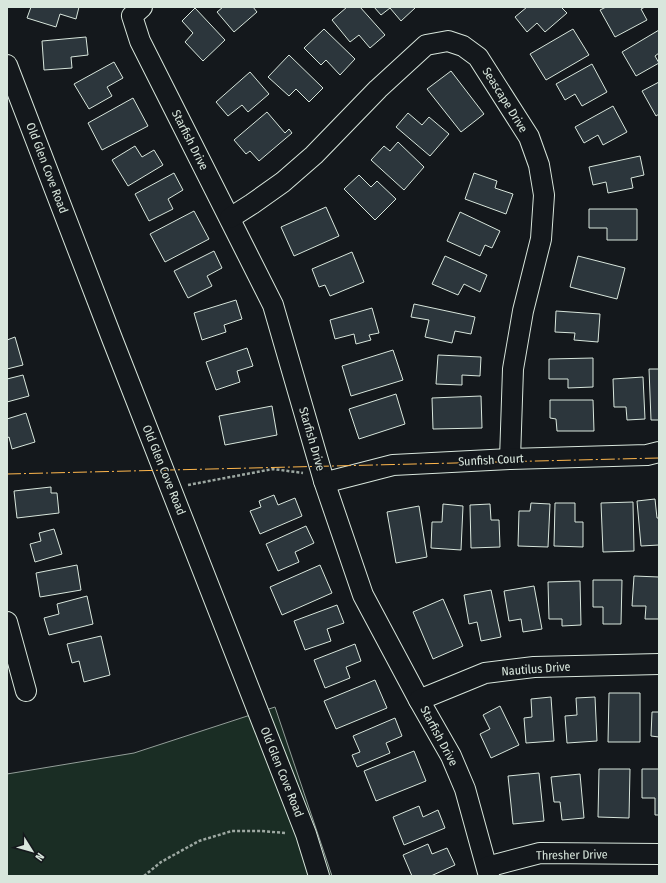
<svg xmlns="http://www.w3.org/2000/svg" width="666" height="883" viewBox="0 0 666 883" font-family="'Fira Sans Condensed',sans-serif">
	<rect width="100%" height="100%" fill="#14181c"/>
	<!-- green -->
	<path fill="#1a2d24" stroke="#939e99" d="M275,707L332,876H7V774L134,753Z"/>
	<!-- building -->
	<g fill="#2c363c" stroke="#d8e6dc">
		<path d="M31,7H79L76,19L60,14L56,27L27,18Z"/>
		<path d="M223,7H253L257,12L234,32L217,12Z"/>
		<path d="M347,7H360L385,35L370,48L359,35L350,42L332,20Z"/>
		<path d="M374,7H414L415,8L401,21L390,8L381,15Z"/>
		<path d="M527,7H561L567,13L545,32L537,23L527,32L515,17Z"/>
		<path d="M606,7H645L641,9L647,20L615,37L600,10Z"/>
		<path d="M195,8L225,40L203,61L185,42L193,33L182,21Z"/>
		<path d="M324,29L355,59L340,75L326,60L321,65L304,48Z"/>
		<path d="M573,29L589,55L546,80L530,54Z"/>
		<path d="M659,30V53L655,56L659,63L636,76L622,52Z"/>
		<path d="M86,37L88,55L71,57L72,68L44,70L42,41Z"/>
		<path d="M289,55L323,88L309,102L296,89L289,96L268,77Z"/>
		<path d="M114,62L123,78L107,87L112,96L89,109L74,84Z"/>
		<path d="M592,64L607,92L582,106L575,94L565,100L556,84Z"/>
		<path d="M451,71L484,114L461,132L427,89Z"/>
		<path d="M250,72L269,94L248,112L242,105L228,116L216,102Z"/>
		<path d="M659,82V114L656,116L642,91Z"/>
		<path d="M133,98L148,126L102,150L88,123Z"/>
		<path d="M613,106L627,132L603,145L598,135L584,143L575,127Z"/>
		<path d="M267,112L285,133L289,129L292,133L259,161L250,151L246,154L234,140Z"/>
		<path d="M408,113L422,125L429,117L449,134L430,156L396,127Z"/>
		<path d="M398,142L424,167L404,190L371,160L384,146L390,151Z"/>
		<path d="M135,146L142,157L154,150L163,165L128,186L112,160Z"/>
		<path d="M640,156L644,175L631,178L633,188L608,193L606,182L593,185L589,167Z"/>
		<path d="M174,173L183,190L168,199L173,209L149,221L135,194Z"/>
		<path d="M474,173L497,181L495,188L513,194L506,214L465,199Z"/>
		<path d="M359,175L371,187L377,181L396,199L375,220L344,189Z"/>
		<path d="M326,207L339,236L294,256L281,227Z"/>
		<path d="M589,209H637V240H607V228H589Z"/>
		<path d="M194,211L209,239L165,262L150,234Z"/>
		<path d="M460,212L500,231L492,248L485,245L480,256L447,241Z"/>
		<path d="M214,251L222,268L207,276L212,286L188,298L174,271Z"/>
		<path d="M352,252L364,282L330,296L325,285L319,287L312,269Z"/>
		<path d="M445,256L487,275L480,292L464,284L458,295L432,284Z"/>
		<path d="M578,256L625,268L617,299L570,287Z"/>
		<path d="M236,300L242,319L224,325L226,332L202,340L194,313Z"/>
		<path d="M414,304L475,317L471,334L455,331L452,343L425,337L429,320L411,317Z"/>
		<path d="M372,308L379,333L369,335L371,340L356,344L354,334L335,339L330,320Z"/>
		<path d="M556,311L600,314L598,342L574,340L575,333L555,332Z"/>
		<path d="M15,337L23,365L7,369V340Z"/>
		<path d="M247,348L253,366L237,371L240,382L216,390L206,362Z"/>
		<path d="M393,350L403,380L351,396L342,366Z"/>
		<path d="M438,355L481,357L480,376L462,375V385L436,384Z"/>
		<path d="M593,358V387L568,388V379H549V359Z"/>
		<path d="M649,369H659V420H651Z"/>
		<path d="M23,375L29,396L7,402V379Z"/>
		<path d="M643,377L645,419L627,420L626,407H614L613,379Z"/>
		<path d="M396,394L405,424L359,439L349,409Z"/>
		<path d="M481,396L482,428L433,429L432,398Z"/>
		<path d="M550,400H593L594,431H557L556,419L550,418Z"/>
		<path d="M272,406L277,435L225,445L219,416Z"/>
		<path d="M26,413L35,442L12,449L9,437L7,438V419Z"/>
		<path d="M51,487V493H57L59,513L17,518L14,491Z"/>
		<path d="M274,495L278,505L295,498L302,516L260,534L250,511L261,507L259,501Z"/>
		<path d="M655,499L657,518H659V545L641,546L637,501Z"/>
		<path d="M633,502L634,551L603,552L601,503Z"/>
		<path d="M531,503L550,504L548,547L518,546L519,511H530Z"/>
		<path d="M555,503H575V522H583V547L554,546Z"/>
		<path d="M443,504L463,506L461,550L431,548L432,522H442Z"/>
		<path d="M490,504L491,520H499L500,547L471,548L470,505Z"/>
		<path d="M419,506L427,557L396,563L387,512Z"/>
		<path d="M306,526L314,543L295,552L299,562L278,571L266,544Z"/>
		<path d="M54,529L62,554L35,562L30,544L41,541L39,533Z"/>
		<path d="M77,565L81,590L40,597L36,573Z"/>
		<path d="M320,565L332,593L282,615L270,587Z"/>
		<path d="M634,576L659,577V619H645L646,606H632Z"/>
		<path d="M593,580H622L621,624H603V607H593Z"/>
		<path d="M580,581L581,625L562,626V619H549L548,582Z"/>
		<path d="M534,586L542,629L523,632L521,619L509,621L504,591Z"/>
		<path d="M491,590L501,637L481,641L477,622L469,624L464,595Z"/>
		<path d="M87,596L93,624L49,635L44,618L59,614L57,604Z"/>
		<path d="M443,599L463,646L433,659L413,612Z"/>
		<path d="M337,605L344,623L327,629L331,641L305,650L294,621Z"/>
		<path d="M101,636L110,675L84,682L79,661L72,663L67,644Z"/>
		<path d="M355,644L361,661L346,667L350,678L325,688L314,660Z"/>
		<path d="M375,680L387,708L336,729L324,701Z"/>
		<path d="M609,693H640V742H608Z"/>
		<path d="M551,697L554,741L526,743L524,718L532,717L531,699Z"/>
		<path d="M595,697L597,741L567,743L565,716L577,715L576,698Z"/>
		<path d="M500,706L519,745L491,758L480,734L490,729L483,715Z"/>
		<path d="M652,712H659V737L651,736Z"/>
		<path d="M395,718L402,736L386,743L390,753L357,767L352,755L360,752L353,736Z"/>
		<path d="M414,751L426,781L376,801L364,771Z"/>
		<path d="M599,769H630L629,818L598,817Z"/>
		<path d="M642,769H659V815H655V798H642Z"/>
		<path d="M539,773L544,821L513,824L508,776Z"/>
		<path d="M580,774L584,818L562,820L560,802H554L551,777Z"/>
		<path d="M419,806L423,817L438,810L445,828L404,845L393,817Z"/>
		<path d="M428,844L432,854L447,848L455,865L431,876H412L403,855Z"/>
	</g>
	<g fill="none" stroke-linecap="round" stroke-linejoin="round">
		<!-- minor casing -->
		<g stroke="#d8e6dc" stroke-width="22">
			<g id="minor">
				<path d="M142,7L132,16L140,41L273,305L324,481L363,595L419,700L451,756L465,789L489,876"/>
				<path d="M7,65L113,341L306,834L319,876"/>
				<path d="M230,218L252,204L283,182L314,155L378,89L426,45L448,41L463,46L478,57L529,137L539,165L544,195L541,239L523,311L513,369L510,459"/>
				<path d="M324,481L327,482L393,465L510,459L647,455L659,452"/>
				<path d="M7,622L26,691"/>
				<path d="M419,700L485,673L534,667L659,664"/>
				<path d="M487,867L540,853L659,854"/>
			</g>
		</g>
		<!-- path -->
		<g stroke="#9da8a2" stroke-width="2.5" stroke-dasharray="3 2" stroke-linecap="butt">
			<path d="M188,485L273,469L303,473"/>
			<path d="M144,876L161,862L199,841L232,831H261L286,833"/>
		</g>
		<!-- minor -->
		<use href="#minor" stroke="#14181c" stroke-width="20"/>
		<!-- power -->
		<path stroke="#ffb74d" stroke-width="1" stroke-dasharray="14 3 2 3" stroke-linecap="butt" d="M7,474L659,458"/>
	</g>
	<g text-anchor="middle" stroke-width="3" stroke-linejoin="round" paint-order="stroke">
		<!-- street labels -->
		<g font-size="12" fill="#d8e6dc" stroke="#14181c">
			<text transform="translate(505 100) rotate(58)" y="4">Seascape Drive</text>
			<text transform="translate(190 140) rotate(63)" y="4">Starfish Drive</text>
			<text transform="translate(47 168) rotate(69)" y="4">Old Glen Cove Road</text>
			<text transform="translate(312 439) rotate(74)" y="4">Starfish Drive</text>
			<text transform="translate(491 460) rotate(-3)" y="4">Sunfish Court</text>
			<text transform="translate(164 470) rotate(68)" y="4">Old Glen Cove Road</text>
			<text transform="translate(536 669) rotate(-4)" y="4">Nautilus Drive</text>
			<text transform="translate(439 736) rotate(62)" y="4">Starfish Drive</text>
			<text transform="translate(282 772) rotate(68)" y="4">Old Glen Cove Road</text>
			<text transform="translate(572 855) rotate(-1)" y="4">Thresher Drive</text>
		</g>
	</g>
	<!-- border -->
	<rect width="666" height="883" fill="none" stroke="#d8e6dc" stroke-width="16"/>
	<!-- north arrow -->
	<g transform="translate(32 851) rotate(127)" stroke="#14181c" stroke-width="3" paint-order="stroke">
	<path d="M0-3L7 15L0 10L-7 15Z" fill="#d8e6dc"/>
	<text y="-6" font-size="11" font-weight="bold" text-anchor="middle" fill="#d8e6dc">N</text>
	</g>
</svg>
